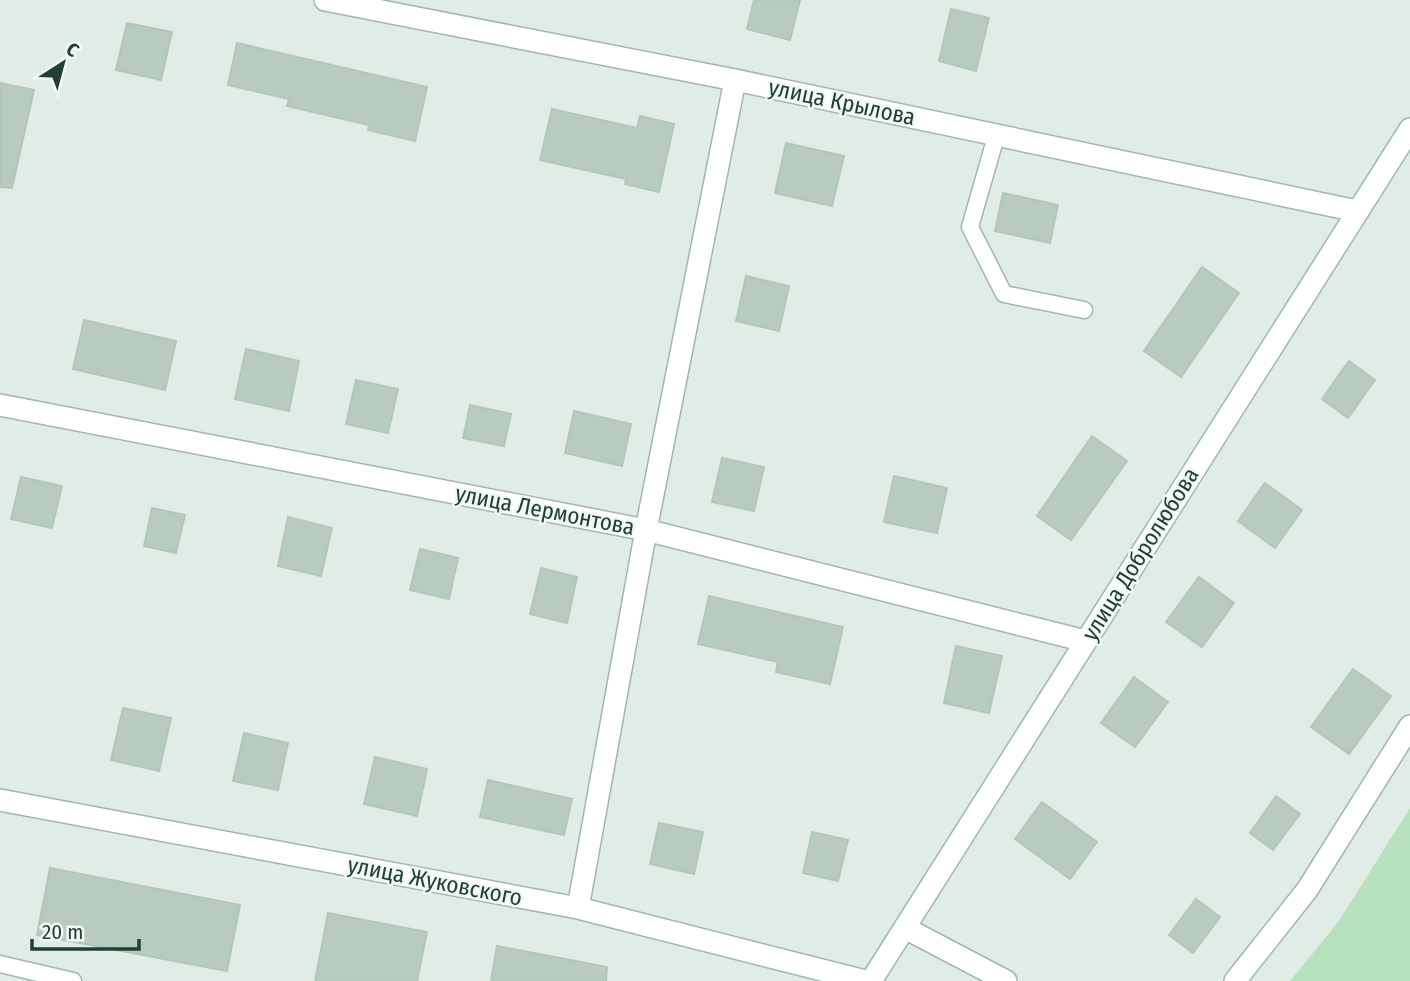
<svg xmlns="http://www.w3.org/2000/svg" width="1410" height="981" viewBox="0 0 1410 981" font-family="'Fira Sans Condensed',sans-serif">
	<rect width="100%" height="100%" fill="#e0ede6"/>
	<!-- green -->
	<path fill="#b6e1bd" d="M1410,808V981H1290L1339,921Z"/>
	<!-- building -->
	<g fill="#b8cbc1" stroke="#b2c7bc" stroke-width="2">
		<path d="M754,0H800L790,40L747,29Z"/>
		<path d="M951,9L989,18L976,71L939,61Z"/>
		<path d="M127,23L172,32L161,80L116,70Z"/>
		<path d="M237,43L427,87L415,141L368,130L369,125L287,106L289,99L228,85Z"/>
		<path d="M0,83L34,90L12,188L0,187Z"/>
		<path d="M552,109L637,128L640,116L674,124L659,192L625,184L626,179L540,160Z"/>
		<path d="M786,143L844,156L832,206L775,193Z"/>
		<path d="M1003,193L1058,205L1050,243L995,231Z"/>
		<path d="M1202,267L1239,293L1181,377L1144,351Z"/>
		<path d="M746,276L789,286L779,331L736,321Z"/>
		<path d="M84,320L176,341L165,390L73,369Z"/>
		<path d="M246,349L299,361L289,411L235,399Z"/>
		<path d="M1349,361L1375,380L1348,418L1322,399Z"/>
		<path d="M356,380L398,389L388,433L346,424Z"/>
		<path d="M470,405L511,414L504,446L463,438Z"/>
		<path d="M574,411L631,424L622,466L565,453Z"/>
		<path d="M1092,436L1127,461L1071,540L1037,516Z"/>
		<path d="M722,458L764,467L754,511L712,502Z"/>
		<path d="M894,476L947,488L937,533L884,522Z"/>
		<path d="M21,477L62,486L52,528L11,519Z"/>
		<path d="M1265,483L1302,510L1275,548L1238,521Z"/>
		<path d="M152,508L185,515L176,553L144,546Z"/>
		<path d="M288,517L332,528L321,576L278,566Z"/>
		<path d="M420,549L458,558L449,599L410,590Z"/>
		<path d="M541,568L577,577L567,623L530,614Z"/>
		<path d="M1199,577L1234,603L1202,647L1166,622Z"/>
		<path d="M709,596L843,627L830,684L776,672L778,662L698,644Z"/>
		<path d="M956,646L1002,656L989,713L944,703Z"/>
		<path d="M1353,669L1391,696L1349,754L1311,727Z"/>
		<path d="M1134,677L1168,702L1135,747L1101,723Z"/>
		<path d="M123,708L171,718L159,771L111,760Z"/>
		<path d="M244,733L288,743L278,790L233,781Z"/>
		<path d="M375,757L427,769L417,816L364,804Z"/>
		<path d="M488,780L572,799L564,835L480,817Z"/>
		<path d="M1276,796L1300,814L1273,850L1250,833Z"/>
		<path d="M1042,802L1097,842L1070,879L1015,839Z"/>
		<path d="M659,823L703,832L694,874L650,864Z"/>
		<path d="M812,832L848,840L838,881L803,873Z"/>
		<path d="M50,868L240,905L227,971L37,935Z"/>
		<path d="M1196,899L1220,917L1193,953L1169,935Z"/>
		<path d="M328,913L427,932L417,981H315Z"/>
		<path d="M497,946L607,967L606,981H491Z"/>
	</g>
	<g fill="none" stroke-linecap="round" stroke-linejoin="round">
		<!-- lane casing -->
		<g stroke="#a2b6ad" stroke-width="19">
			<g id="lane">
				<path d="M997,133L970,227L1004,294L1084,310"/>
				<path d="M0,964L73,981"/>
			</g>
		</g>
		<!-- street casing -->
		<g stroke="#a2b6ad" stroke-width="24">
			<g id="street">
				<path d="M325,0L735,80L1357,211"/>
				<path d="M0,405L646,530L1085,641"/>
				<path d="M0,800L578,908L865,981"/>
				<path d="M578,908L646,530L735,80"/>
				<path d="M905,928L1006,981"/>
				<path d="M1235,981L1307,890L1410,726"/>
			</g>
		</g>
		<!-- secondary casing -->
		<g stroke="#9dbaad" stroke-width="24">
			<path id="secondary" d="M871,981L1410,129"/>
		</g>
		<!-- lane -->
		<use href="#lane" stroke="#fff" stroke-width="16"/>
		<!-- street -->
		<use href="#street" stroke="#fff" stroke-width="21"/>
		<!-- secondary -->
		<use href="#secondary" stroke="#fff" stroke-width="21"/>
	</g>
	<g text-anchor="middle" stroke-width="5" stroke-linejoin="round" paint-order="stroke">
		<!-- street labels -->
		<g font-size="23" fill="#1f4033" stroke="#f1f9f4">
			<text transform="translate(842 102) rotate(12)" y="8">улица Крылова</text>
			<text transform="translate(545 510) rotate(11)" y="8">улица Лермонтова</text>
			<text transform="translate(1140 554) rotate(-58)" y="8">улица Добролюбова</text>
			<text transform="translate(435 881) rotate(11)" y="8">улица Жуковского</text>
		</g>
	</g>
	<!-- north arrow -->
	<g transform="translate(63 63) rotate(36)" stroke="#f1f9f4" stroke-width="5" paint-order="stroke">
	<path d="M0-5L12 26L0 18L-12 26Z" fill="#1f4033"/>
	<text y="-10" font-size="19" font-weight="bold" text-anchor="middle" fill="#1f4033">С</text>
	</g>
	<!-- scale -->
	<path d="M32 939v10h107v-10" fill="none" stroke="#1f4033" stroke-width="3.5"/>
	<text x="42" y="939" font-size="21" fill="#1f4033" stroke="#f1f9f4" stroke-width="5" paint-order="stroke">20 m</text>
</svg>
